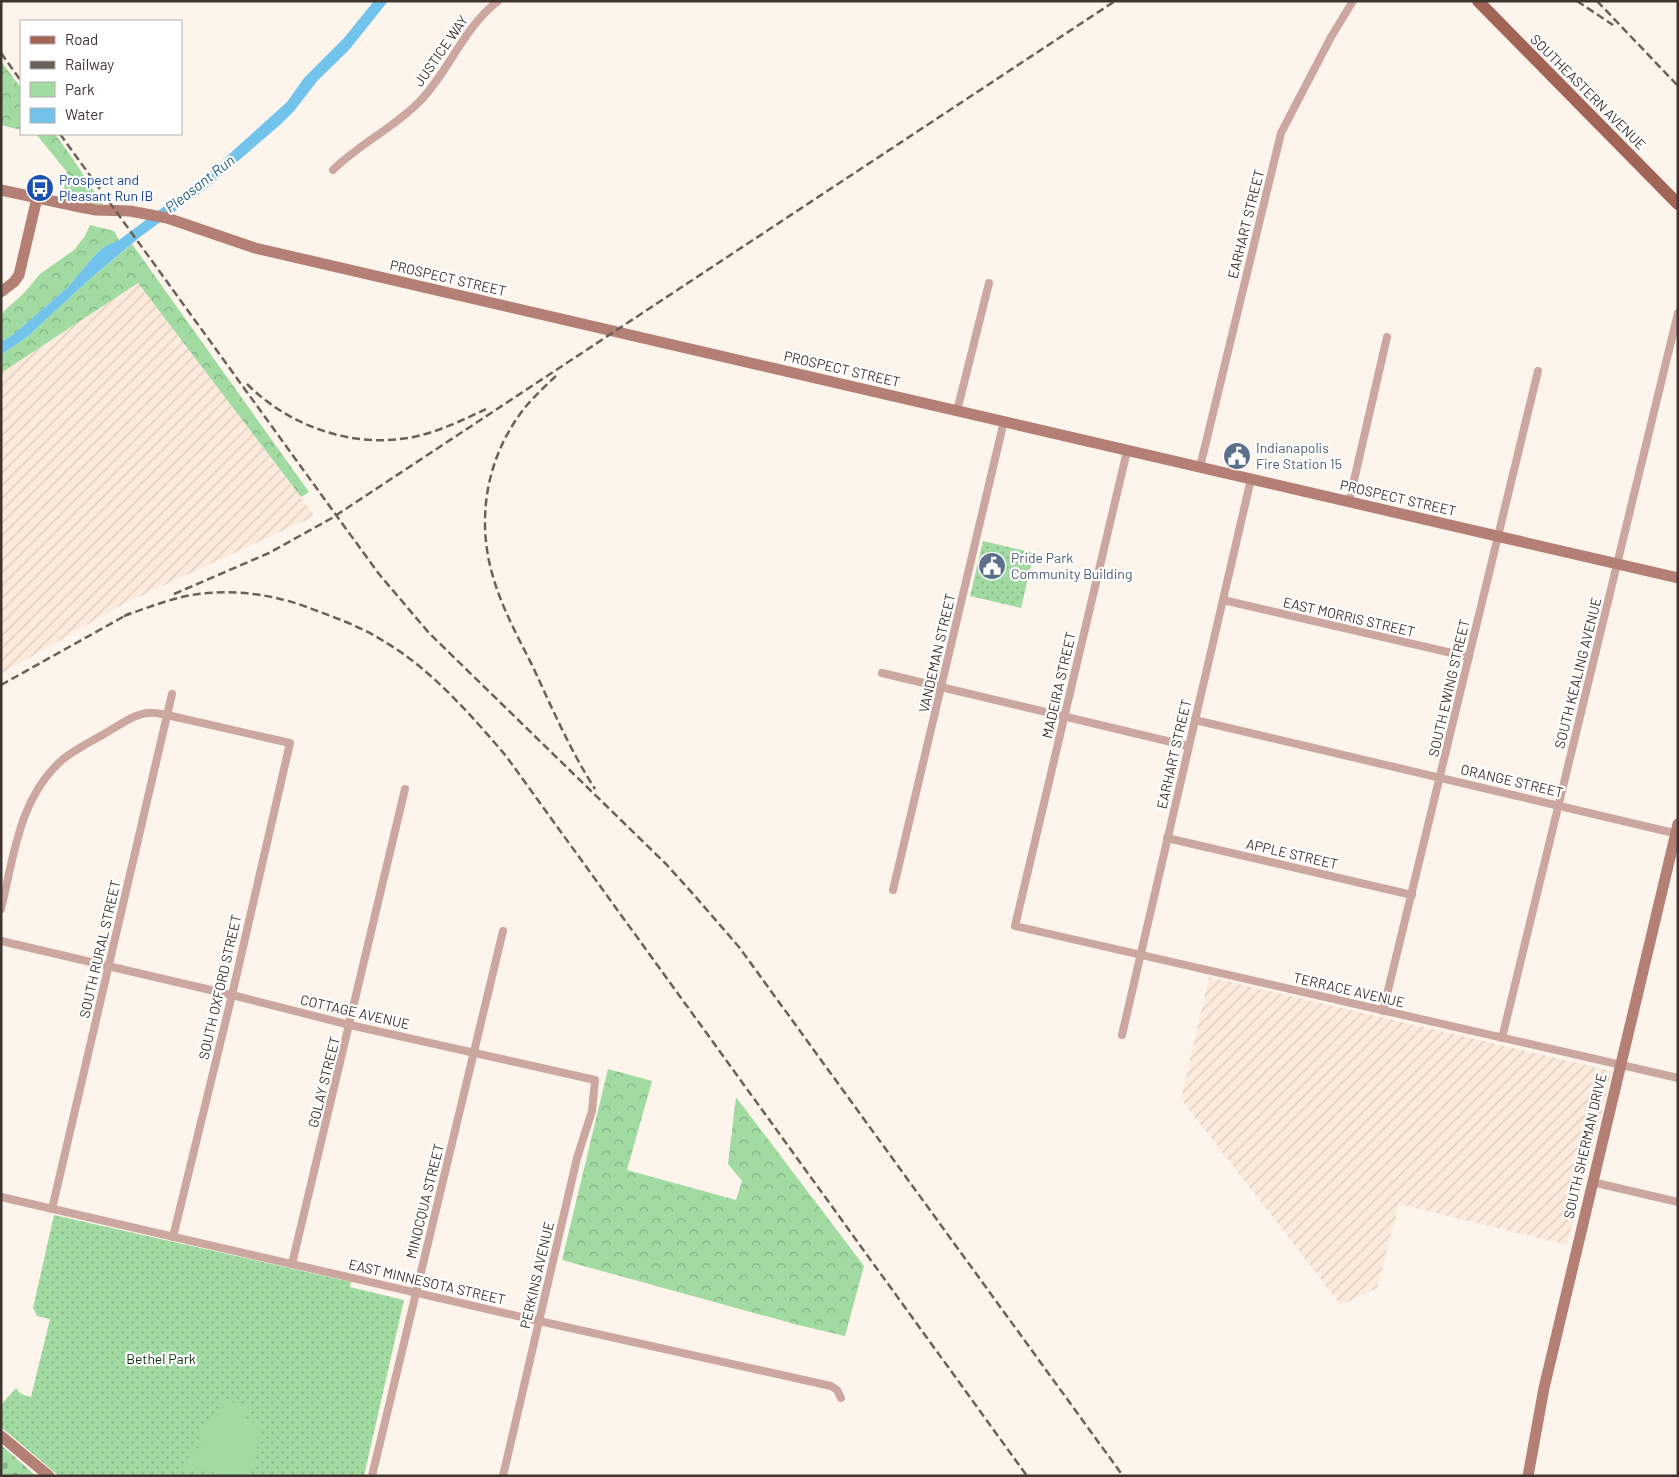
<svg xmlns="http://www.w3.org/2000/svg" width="1679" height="1477" viewBox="0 0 1679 1477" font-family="Barlow,sans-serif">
	<defs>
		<pattern id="industrial-furrows" width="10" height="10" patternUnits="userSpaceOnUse" patternTransform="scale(1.25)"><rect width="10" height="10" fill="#fcebdc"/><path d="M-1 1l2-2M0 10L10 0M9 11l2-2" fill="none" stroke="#d9cabd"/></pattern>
		<pattern id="green-dots" width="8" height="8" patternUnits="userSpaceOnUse" patternTransform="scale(1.25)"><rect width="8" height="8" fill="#a1dba2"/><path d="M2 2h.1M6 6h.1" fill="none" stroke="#85b284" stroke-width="1.8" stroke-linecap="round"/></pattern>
		<pattern id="forest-crowns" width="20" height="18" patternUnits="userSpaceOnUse" patternTransform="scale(1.25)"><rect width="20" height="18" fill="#a1dba2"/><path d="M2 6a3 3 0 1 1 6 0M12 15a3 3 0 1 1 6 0" fill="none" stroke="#85b284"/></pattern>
		<pattern id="cemetery-stones" width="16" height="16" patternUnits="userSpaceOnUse" patternTransform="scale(1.25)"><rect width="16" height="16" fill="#a1dba2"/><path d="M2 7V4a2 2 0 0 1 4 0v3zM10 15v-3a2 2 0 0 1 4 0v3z" fill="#85b284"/></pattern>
	</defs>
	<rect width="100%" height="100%" fill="#fdf4ec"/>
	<!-- industrial -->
	<g fill="url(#industrial-furrows)">
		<path d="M138,283L315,516L123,604L1,674V373Z"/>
		<path d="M1209,977L1612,1071L1567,1245L1399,1204L1377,1288L1341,1305L1181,1099Z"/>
	</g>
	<!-- green -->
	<g fill="url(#green-dots)">
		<path d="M983,541L1034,553L1021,608L970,596Z"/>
		<path d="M54,1215L351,1282L350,1287L404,1300L364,1476H59L1,1427V1405L16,1388L21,1394L31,1397L50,1319L37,1316L33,1308Z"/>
	</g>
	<!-- forest -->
	<g fill="url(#forest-crowns)">
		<path d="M1,61L21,88V130L1,125Z"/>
		<path d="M36,134H55L73,159L103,205L86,204L64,188L67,172Z"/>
		<path d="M90,225L114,231L119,240L105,246L95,255L68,287L14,334L1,342V314L24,293L40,274L74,250L85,236Z"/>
		<path d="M132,244L309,492L301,497L138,283L1,373V355L27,337L91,278Z"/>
		<path d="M608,1069L652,1081L627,1170L736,1200L742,1181L728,1164L736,1097L864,1266L845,1336L798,1325L562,1260Z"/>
	</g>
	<!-- cemetery -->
	<path fill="url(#cemetery-stones)" d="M1,1445L36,1476H1Z"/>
	<!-- pitch -->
	<g fill="#a1dba2">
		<path d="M1014,551L1031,556L1024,585L1006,581Z"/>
		<path d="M223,1400L238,1404L246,1403L249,1407L247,1414L244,1416C247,1422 253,1423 259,1423L262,1427L250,1476H227L192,1467L190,1475C180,1462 191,1450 203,1445C196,1431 205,1418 218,1413L220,1402Z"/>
	</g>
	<!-- water -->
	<path fill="#72c3ec" d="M374,1H388L349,50L318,80L294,111L281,124L207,188L140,237L91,278L27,337L1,355V342L14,334L68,287L95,255L105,246L119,240L205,176L287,102L304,78L344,38Z"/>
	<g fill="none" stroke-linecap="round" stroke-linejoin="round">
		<!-- street -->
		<g stroke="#cba79f" stroke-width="8">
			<path d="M333,170C359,144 394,128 420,101C450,70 463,28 498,1"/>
			<path d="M957,411L989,283"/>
			<path d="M1127,451L1015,926L1678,1078"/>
			<path d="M1200,467L1281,133L1331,37L1353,1"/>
			<path d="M1349,502L1387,337"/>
			<path d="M1223,600L1469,657"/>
			<path d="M882,673L1188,746"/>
			<path d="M1195,720L1678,834"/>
			<path d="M1167,838L1412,895"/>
			<path d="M893,890L1004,421"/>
			<path d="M1,909C14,856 19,798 62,760C74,750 90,742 104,734C117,727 133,714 148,713C154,712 161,714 167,715L290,743L232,995L173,1237"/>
			<path d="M1,941L232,995L350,1025L595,1080L592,1111L577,1158L503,1476"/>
			<path d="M1383,1011L1538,371"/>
			<path d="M1122,1035L1251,479"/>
			<path d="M1502,1038L1678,313"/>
			<path d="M1592,1182L1678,1202"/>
			<path d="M1,1197L539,1321L831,1386L837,1390L841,1398"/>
			<path d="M52,1209L172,694"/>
			<path d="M292,1264L405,789"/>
			<path d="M372,1476L503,931"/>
		</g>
		<!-- secondary -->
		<g stroke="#b48076" stroke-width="11">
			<path d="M1,190L80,207L96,210L130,211L167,218L255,248L1678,578"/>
			<path d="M1,292L14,282L19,275L37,198"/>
			<path d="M1,1436L49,1476"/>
			<path d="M1528,1476L1544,1388L1678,824"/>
		</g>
		<!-- primary -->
		<path stroke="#a36458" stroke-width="12" d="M1478,1L1678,204"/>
		<!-- rail -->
		<g stroke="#6a6159" stroke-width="2.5" stroke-dasharray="8 4" stroke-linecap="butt">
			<path d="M1577,1L1613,25"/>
			<path d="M1597,1L1678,86"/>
			<path d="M1,53L21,81"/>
			<path d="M60,134L336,515L379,574L429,633L666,864L694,895L739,947L1123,1476"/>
			<path d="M556,376C546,385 536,395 527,405C486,455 475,520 494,580C503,610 519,639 533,667C552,708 570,750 595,789"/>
			<path d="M247,384C292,429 360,451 422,435C444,429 465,419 486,409"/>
			<path d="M174,594L269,553L332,518L1115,1"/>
			<path d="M124,616C152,606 179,595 208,593C248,590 283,597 320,612C342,620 365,629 385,642C431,669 472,716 506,756L1027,1476"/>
			<path d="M1,685L130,613"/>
		</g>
	</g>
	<!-- icons -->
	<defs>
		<g id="bus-disc" transform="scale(1.4375)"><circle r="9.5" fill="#1a4fb4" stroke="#fff"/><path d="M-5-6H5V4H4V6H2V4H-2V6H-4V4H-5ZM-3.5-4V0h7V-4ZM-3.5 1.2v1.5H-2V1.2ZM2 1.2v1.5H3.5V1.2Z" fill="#fff"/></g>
		<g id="civic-disc" transform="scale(1.4375)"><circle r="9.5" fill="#5c6f8a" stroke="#fff"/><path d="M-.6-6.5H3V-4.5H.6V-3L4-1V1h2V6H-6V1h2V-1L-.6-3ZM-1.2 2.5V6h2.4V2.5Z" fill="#fff"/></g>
	</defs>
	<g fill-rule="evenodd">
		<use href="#bus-disc" x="40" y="188"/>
		<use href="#civic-disc" x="1237" y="456"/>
		<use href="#civic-disc" x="992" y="566"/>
	</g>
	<g text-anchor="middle" stroke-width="4.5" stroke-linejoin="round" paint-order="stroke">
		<!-- street labels -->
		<g font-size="14" fill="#3e352e" stroke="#fff">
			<text transform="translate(441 51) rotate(-55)" y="5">JUSTICE WAY</text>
			<text transform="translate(1588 92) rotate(45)" y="5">SOUTHEASTERN AVENUE</text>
			<text transform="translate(1246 224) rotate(-76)" y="5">EARHART STREET</text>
			<text transform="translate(448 278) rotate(13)" y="5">PROSPECT STREET</text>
			<text transform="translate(842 369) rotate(13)" y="5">PROSPECT STREET</text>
			<text transform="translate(1398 498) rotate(13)" y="5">PROSPECT STREET</text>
			<text transform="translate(1349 617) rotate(13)" y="5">EAST MORRIS STREET</text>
			<text transform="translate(937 653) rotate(-77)" y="5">VANDEMAN STREET</text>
			<text transform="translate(1578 673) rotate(-76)" y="5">SOUTH KEALING AVENUE</text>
			<text transform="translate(1059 685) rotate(-77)" y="5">MADEIRA STREET</text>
			<text transform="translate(1449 688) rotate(-77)" y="5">SOUTH EWING STREET</text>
			<text transform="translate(1174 754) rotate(-77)" y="5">EARHART STREET</text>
			<text transform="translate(1512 781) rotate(13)" y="5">ORANGE STREET</text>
			<text transform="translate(1292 854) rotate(13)" y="5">APPLE STREET</text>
			<text transform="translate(100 949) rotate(-77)" y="5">SOUTH RURAL STREET</text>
			<text transform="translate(220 987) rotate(-77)" y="5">SOUTH OXFORD STREET</text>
			<text transform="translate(1349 990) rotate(13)" y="5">TERRACE AVENUE</text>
			<text transform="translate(355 1012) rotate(13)" y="5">COTTAGE AVENUE</text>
			<text transform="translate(324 1082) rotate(-76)" y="5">GOLAY STREET</text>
			<text transform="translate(1585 1146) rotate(-77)" y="5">SOUTH SHERMAN DRIVE</text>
			<text transform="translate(425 1201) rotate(-76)" y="5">MINOCQUA STREET</text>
			<text transform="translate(537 1275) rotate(-77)" y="5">PERKINS AVENUE</text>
			<text transform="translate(427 1282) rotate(13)" y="5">EAST MINNESOTA STREET</text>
		</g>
		<!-- transit labels -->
		<g font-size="14" fill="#164399" stroke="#fff" text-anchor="start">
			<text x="59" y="185">Prospect and<tspan x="59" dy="16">Pleasant Run IB</tspan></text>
		</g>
		<!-- service labels -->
		<g font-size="14" fill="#4e5e75" stroke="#fff" text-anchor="start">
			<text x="1256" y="453">Indianapolis<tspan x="1256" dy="16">Fire Station 15</tspan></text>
			<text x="1011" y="563">Pride Park<tspan x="1011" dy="16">Community Building</tspan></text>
		</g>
		<!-- park labels -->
		<g font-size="14" fill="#0c3510" stroke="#fff">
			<text x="161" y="1364">Bethel Park</text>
		</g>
		<!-- water labels -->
		<g font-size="15" font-style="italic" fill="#1f5e7a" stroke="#fff">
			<text transform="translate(200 184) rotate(-38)" y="5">Pleasant Run</text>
		</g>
	</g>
	<!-- border -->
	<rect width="1679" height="1477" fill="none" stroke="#3e352e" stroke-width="5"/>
	<!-- legend -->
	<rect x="20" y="20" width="162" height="115" fill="#ffffff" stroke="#b2aeab"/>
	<rect x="30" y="36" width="25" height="8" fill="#a36458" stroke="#b2aeab"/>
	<text x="65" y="45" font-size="15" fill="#3e352e">Road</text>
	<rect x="30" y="61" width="25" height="8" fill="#6a6159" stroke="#b2aeab"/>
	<text x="65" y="70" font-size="15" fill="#3e352e">Railway</text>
	<rect x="30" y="82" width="25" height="15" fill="#a1dba2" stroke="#b2aeab"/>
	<text x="65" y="95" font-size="15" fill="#3e352e">Park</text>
	<rect x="30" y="108" width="25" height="15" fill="#72c3ec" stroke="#b2aeab"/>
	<text x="65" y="120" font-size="15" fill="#3e352e">Water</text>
</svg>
